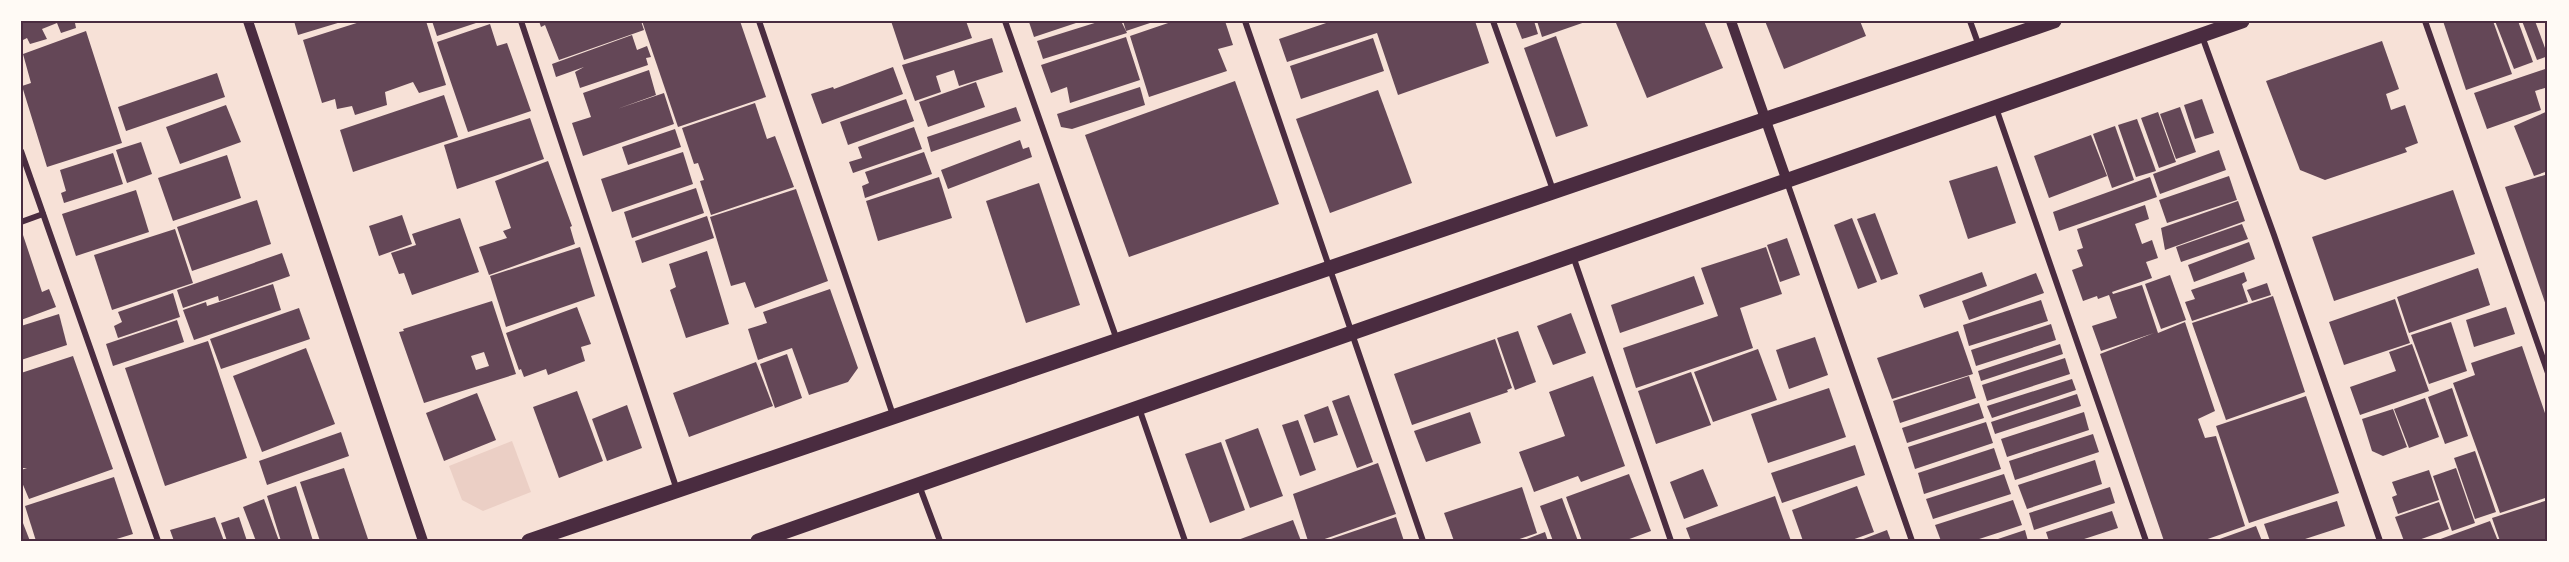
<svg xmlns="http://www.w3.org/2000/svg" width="2569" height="562" viewBox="0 0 2569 562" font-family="Arial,sans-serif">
	<rect width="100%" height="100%" fill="#f7e1d7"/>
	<!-- green -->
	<path fill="#ebcfc5" d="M512,441L531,492L483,511L462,500L449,466Z"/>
	<!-- building -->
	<g fill="#644757" fill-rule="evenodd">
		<path d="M21,21H79L75,23L76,28L61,33L57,23L42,29L47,39L30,44L27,38L21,41Z"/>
		<path d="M294,21H340L341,22L298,35Z"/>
		<path d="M363,21H426L446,85L419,93L413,82L385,92L387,105L355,115L352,106L337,109L335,99L322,103L303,40Z"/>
		<path d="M432,21H482L437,36Z"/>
		<path d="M539,21H641L644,30L559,60L545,25L541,27Z"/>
		<path d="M642,21H740L766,97L678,127Z"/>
		<path d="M891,21H966L972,38L904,60Z"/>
		<path d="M1031,21H1082L1034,37L1029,22Z"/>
		<path d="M1101,21H1121L1127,33L1043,59L1037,41Z"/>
		<path d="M1123,21H1156L1126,31Z"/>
		<path d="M1174,21H1225L1233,45L1218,49L1227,71L1149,97L1130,36Z"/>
		<path d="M1332,21H1475L1489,63L1398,95L1377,33L1287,62L1279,39Z"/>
		<path d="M1515,21H1534L1538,34L1522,39Z"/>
		<path d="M1537,21H1588L1542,37Z"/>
		<path d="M1621,21H1704L1723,68L1647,98L1616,23Z"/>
		<path d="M1765,21H1860L1866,36L1784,69Z"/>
		<path d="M2443,21H2493L2512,74L2466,90Z"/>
		<path d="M2495,21H2518L2533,62L2514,69Z"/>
		<path d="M2522,21H2535L2548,56L2537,60Z"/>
		<path d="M490,24L497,46L507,43L531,111L468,132L437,42Z"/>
		<path d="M86,31L122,143L47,167L22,86L31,83L23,54Z"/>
		<path d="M632,35L637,50L647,46L651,57L646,58L648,65L580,88L575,72L584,67L556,77L552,64Z"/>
		<path d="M1556,36L1588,126L1556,137L1524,48Z"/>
		<path d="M1126,37L1140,80L1070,103L1067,87L1051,93L1041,65Z"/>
		<path d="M992,38L1003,72L959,86L954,70L936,76L941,92L915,101L902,65Z"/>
		<path d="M1373,38L1384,71L1301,99L1290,66Z"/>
		<path d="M2382,41L2399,89L2386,94L2391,110L2405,105L2418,143L2405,148L2407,152L2325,180L2300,170L2266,81Z"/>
		<path d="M893,67L903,94L822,124L811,94L833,87L834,89Z"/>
		<path d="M2548,68V87L2535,91L2541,110L2487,129L2474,93Z"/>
		<path d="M649,70L656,95L617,109L664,93L674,124L583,156L572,123L591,117L583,93Z"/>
		<path d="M217,73L225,97L126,131L118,107Z"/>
		<path d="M1235,81L1279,204L1129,257L1085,135Z"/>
		<path d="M976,82L985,107L928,127L919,102Z"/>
		<path d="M1140,87L1145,105L1072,129L1061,127L1057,114Z"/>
		<path d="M1378,90L1412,183L1330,213L1296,119Z"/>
		<path d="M444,95L458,137L353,172L340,130Z"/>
		<path d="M906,99L914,121L848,145L840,122Z"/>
		<path d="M2202,99L2214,133L2195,139L2184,105Z"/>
		<path d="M755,103L767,139L775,136L794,187L711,215L700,181L704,180L698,163L694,164L682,128Z"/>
		<path d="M226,105L241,142L180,164L166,127Z"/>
		<path d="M1016,107L1021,121L931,152L927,137Z"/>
		<path d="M2180,107L2196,152L2176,159L2160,114Z"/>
		<path d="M2548,111V171L2534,176L2514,126Z"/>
		<path d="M2158,112L2176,162L2159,168L2141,118Z"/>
		<path d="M530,118L544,159L457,189L444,145Z"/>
		<path d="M2137,119L2156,171L2136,177L2118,125Z"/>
		<path d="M2115,126L2134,180L2112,188L2093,134Z"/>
		<path d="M914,127L922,149L853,173L849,162L862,158L858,147Z"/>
		<path d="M675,129L681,147L628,165L622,147Z"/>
		<path d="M2091,135L2107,176L2049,198L2034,156Z"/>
		<path d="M1020,140L1023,149L1029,147L1032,157L948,189L941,170Z"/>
		<path d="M141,142L152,174L127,183L116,150Z"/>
		<path d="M2219,150L2226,170L2160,194L2153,174Z"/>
		<path d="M683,152L693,184L612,212L601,179Z"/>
		<path d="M924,152L932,174L865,198L862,186L869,183L865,172Z"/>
		<path d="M113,153L123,184L64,203L61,193L66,191L60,170Z"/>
		<path d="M227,155L241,198L173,221L158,178Z"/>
		<path d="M548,161L572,226L570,227L575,244L489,275L479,247L507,238L503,231L511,228L495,181Z"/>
		<path d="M1997,166L2016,223L1968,239L1949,181Z"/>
		<path d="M2548,174V311L2505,187Z"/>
		<path d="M2229,176L2237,200L2167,223L2159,200Z"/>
		<path d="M939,177L952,218L878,241L866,201Z"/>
		<path d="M2150,177L2157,197L2059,231L2053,212Z"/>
		<path d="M1039,183L1080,305L1026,323L986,201Z"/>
		<path d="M696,188L704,213L632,238L624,212Z"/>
		<path d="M796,189L828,281L755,308L745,282L731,286L710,217Z"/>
		<path d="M136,190L149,232L76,256L62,214Z"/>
		<path d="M2453,190L2475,254L2334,301L2312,237Z"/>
		<path d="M257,200L271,244L192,271L177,227Z"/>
		<path d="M2238,201L2245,221L2165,250L2161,228Z"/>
		<path d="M2145,205L2149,219L2135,224L2142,244L2152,240L2158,258L2146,262L2152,278L2112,292L2113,294L2142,285L2158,333L2185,322L2215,411L2198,419L2205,438L2216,436L2245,526L2202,541H2164L2100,354L2154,333L2101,351L2092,326L2117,318L2109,295L2098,299L2097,296L2083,301L2072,270L2083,266L2077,250L2083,248L2077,229Z"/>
		<path d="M1875,213L1898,274L1881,280L1857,219Z"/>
		<path d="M402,215L412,244L379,256L369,226Z"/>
		<path d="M707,216L714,238L642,263L635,241Z"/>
		<path d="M460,218L479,272L412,295L404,273L399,274L391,253L416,245L412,234Z"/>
		<path d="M1852,218L1877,282L1858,289L1834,225Z"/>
		<path d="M2242,224L2248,239L2181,262L2176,247Z"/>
		<path d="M175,229L193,283L112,310L94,255Z"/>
		<path d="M23,235L42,292L49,289L56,307L21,320V236Z"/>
		<path d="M1787,238L1800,275L1780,282L1767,245Z"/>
		<path d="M2249,242L2255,259L2194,282L2188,265Z"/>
		<path d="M580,247L595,296L506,327L490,276Z"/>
		<path d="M1766,247L1782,294L1740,308L1753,348L1636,388L1623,348L1718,316L1701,268Z"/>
		<path d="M707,251L729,324L686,338L670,290L676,287L669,264Z"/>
		<path d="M282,253L290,276L219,301L218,296L183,308L177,290Z"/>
		<path d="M2478,268L2490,305L2409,333L2397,297Z"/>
		<path d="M1982,272L1987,286L1924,308L1919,295Z"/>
		<path d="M2244,272L2247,281L2242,284L2248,302L2192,321L2185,302L2195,299L2191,290Z"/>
		<path d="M2036,273L2044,293L1969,320L1962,301Z"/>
		<path d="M2170,275L2186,320L2161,329L2145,284Z"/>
		<path d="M1694,276L1704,304L1620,333L1611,305Z"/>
		<path d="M2267,283L2271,295L2252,301L2247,290Z"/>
		<path d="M273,284L281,310L194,340L183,310L206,302L207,306Z"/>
		<path d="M830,289L858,368L848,382L809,395L792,348L758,360L748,329L767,323L763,312Z"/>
		<path d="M173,293L180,317L118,338L114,326L122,322L118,312Z"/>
		<path d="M2273,296L2305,392L2226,420L2192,323Z"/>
		<path d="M2395,299L2410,343L2344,365L2329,322Z"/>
		<path d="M2041,300L2048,321L1969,346L1963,325Z"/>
		<path d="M492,301L516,374L424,403L399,332L404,331L403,329ZM484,352L489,366L476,370L471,356Z"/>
		<path d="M577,307L591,344L581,347L585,361L548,375L546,369L524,377L521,369L519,370L506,333Z"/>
		<path d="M2506,307L2515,334L2474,347L2466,320Z"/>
		<path d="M299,308L310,339L221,369L210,339Z"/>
		<path d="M1571,313L1586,353L1553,365L1537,326Z"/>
		<path d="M59,314L67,345L21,360V326Z"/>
		<path d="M177,320L184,342L113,366L106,344Z"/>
		<path d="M2451,322L2467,371L2429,384L2411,335Z"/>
		<path d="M2051,324L2056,340L1976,366L1971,350Z"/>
		<path d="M1518,331L1536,382L1515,390L1497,338Z"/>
		<path d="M1958,331L1973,374L1892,399L1877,358Z"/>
		<path d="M1815,337L1828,375L1789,389L1776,350Z"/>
		<path d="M1495,339L1512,388L1507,390L1508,392L1412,425L1394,374Z"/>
		<path d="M208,341L247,458L165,486L125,368Z"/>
		<path d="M2060,344L2063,354L1981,381L1978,371Z"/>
		<path d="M2412,344L2429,391L2360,415L2350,387L2396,371L2389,352Z"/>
		<path d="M2522,346L2548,422V497L2500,513L2453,383L2475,375L2471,363Z"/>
		<path d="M306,348L335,424L262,452L233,376Z"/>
		<path d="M1758,349L1777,400L1713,422L1694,372Z"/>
		<path d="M787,354L802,398L775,408L760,364Z"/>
		<path d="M73,356L113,469L29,499L21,480V470L27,468H21V373Z"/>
		<path d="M2065,358L2070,374L1987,401L1982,385Z"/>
		<path d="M756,362L773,406L689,437L673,393Z"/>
		<path d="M1691,372L1711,425L1656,444L1638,391Z"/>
		<path d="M1593,376L1625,466L1581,482L1578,476L1534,492L1519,452L1565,436L1549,392Z"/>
		<path d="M1969,376L1976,398L1900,423L1893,401Z"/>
		<path d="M2072,379L2076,390L1992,418L1987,406Z"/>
		<path d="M1829,388L1846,437L1768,463L1751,414Z"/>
		<path d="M2452,388L2468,436L2445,444L2428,397Z"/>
		<path d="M577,391L603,461L559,478L533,407Z"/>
		<path d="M477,393L496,440L444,461L426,413Z"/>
		<path d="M2077,394L2081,406L1995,434L1991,422Z"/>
		<path d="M1349,395L1373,462L1357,468L1332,401Z"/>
		<path d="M2306,396L2339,493L2249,523L2216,426Z"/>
		<path d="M2425,398L2439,437L2409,448L2394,409Z"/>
		<path d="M1979,403L1984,418L1907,443L1902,428Z"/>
		<path d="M627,405L642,448L607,461L592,419Z"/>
		<path d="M1328,406L1338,435L1314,443L1304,415Z"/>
		<path d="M2393,409L2407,447L2383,456L2372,451L2362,419Z"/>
		<path d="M1470,412L1481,443L1426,462L1414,431Z"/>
		<path d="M2084,412L2089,430L2007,457L2001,439Z"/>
		<path d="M1298,420L1316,470L1300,476L1282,425Z"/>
		<path d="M1986,422L1993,443L1915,469L1908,447Z"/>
		<path d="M1258,428L1283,496L1250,508L1225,440Z"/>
		<path d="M341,432L349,456L267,485L259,461Z"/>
		<path d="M2093,434L2099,452L2015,480L2009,461Z"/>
		<path d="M1221,442L1245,510L1210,523L1185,454Z"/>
		<path d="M1855,445L1865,475L1782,503L1771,473Z"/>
		<path d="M1994,448L2001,469L1924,494L1918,473Z"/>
		<path d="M2475,451L2496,512L2475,519L2454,458Z"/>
		<path d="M2095,460L2102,484L2027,509L2018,485Z"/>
		<path d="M1378,463L1396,514L1319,541H1308L1293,494Z"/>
		<path d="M344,468L368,539L367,541H320L300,482Z"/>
		<path d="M2456,468L2475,523L2452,531L2433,476Z"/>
		<path d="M1703,469L1718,506L1684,519L1670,482Z"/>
		<path d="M2429,470L2439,500L2398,514L2392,497L2397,495L2392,482Z"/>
		<path d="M1629,474L1651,531L1624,541H1582L1566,497Z"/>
		<path d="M2004,474L2011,494L1933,519L1926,499Z"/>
		<path d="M114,477L133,534L110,541H36L25,506Z"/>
		<path d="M296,486L313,541H281L267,496Z"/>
		<path d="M1857,486L1874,532L1849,541H1803L1792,510Z"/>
		<path d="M1522,487L1537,533L1514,541H1454L1444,513Z"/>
		<path d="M2110,487L2115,503L2034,530L2029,513Z"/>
		<path d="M1775,496L1791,541H1691L1686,528Z"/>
		<path d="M1562,498L1578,541H1553L1540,506Z"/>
		<path d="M264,499L279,541H256L243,507Z"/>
		<path d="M2013,500L2022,525L1973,541H1941L1935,525Z"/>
		<path d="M2548,500V541H2500L2492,518Z"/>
		<path d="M2337,501L2345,526L2299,541H2270L2264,524Z"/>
		<path d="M2439,502L2449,529L2416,541H2404L2395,517Z"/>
		<path d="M2112,511L2118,528L2078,541H2049L2046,532Z"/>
		<path d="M215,517L224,541H174L170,530Z"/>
		<path d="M239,517L247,541H227L221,523Z"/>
		<path d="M1396,517L1404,541H1325Z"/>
		<path d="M21,518L30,541H21Z"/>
		<path d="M1293,520L1301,541H1235Z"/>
		<path d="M2490,521L2498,541H2435Z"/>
		<path d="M2256,526L2262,541H2214Z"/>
		<path d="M1887,530L1891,541H1858Z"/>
		<path d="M2025,530L2028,541H1992Z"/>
		<path d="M1545,532L1548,541H1521Z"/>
	</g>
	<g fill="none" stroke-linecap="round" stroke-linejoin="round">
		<!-- minor -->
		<g stroke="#4a2c40" stroke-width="6">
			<path d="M521,21L677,490"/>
			<path d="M759,21L893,415"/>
			<path d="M1005,21L1117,340"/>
			<path d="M1245,21L1423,541"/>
			<path d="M1493,21L1553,190"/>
			<path d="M1970,21L1979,46"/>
			<path d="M2425,21L2548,373"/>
			<path d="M2202,36L2274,235L2380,541"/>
			<path d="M1996,108L2146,541"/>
			<path d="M21,151L158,541"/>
			<path d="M1787,182L1912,541"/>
			<path d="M21,222L43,214"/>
			<path d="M1573,256L1671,541"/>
			<path d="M1139,408L1185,541"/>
			<path d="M919,485L940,541"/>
		</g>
		<!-- tertiary -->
		<g stroke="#4a2c40" stroke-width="10">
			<path d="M248,21L423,541"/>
			<path d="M1731,21L1787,181"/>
		</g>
		<!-- primary -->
		<g stroke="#4a2c40" stroke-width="15">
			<path d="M529,541L2054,21"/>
			<path d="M758,541L2242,21"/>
		</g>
	</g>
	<!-- border -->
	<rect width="2569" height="562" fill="none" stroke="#fffaf5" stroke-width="45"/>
	<rect x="22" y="22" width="2524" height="518" fill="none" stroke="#4a2c40" stroke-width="2"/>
</svg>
